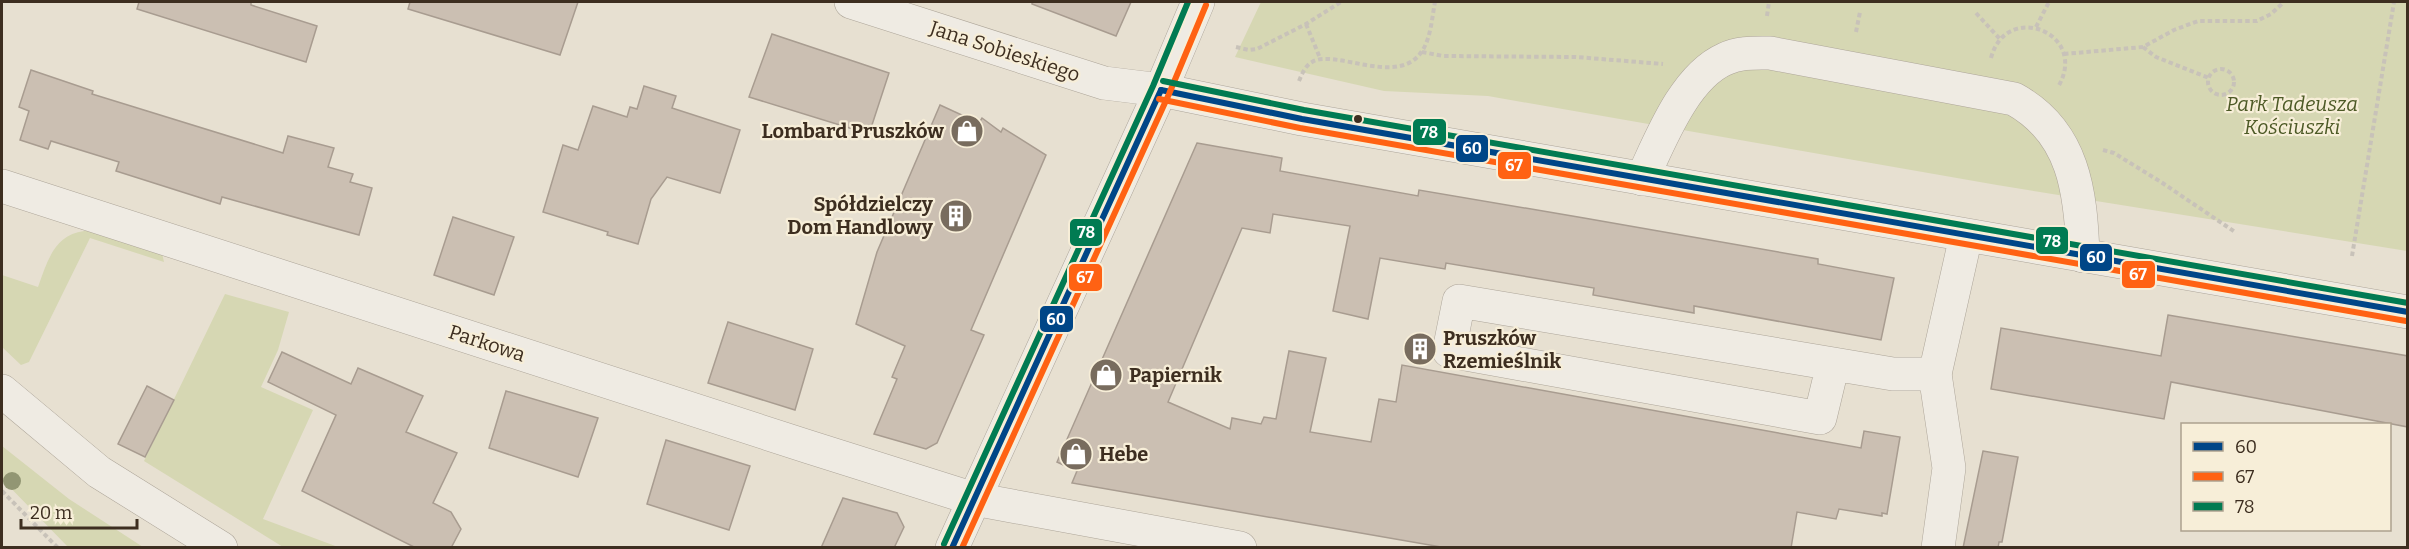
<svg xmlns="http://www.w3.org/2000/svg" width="2409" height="549" viewBox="0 0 2409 549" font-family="Bitter,serif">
	<rect width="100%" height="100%" fill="#e7e0d1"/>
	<!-- green -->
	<g fill="#d6d7b3">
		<path d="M1261,2H2407V251L1997,185L1488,96L1384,91L1235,57Z"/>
		<path d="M84,231H91L162,253L164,262L90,238L29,362L21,365L2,347V275L38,287C47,262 54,235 84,231Z"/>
		<path d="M225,294L289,312L278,350L261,387L313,410L263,519L338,547H283L144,461Z"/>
		<path d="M2,446L69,499L143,547H68L2,479Z"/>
	</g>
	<!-- building -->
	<g fill="#cbbfb2" stroke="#a89c90" stroke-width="1.5">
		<path d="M139,2H251V5L317,26L306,62L137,9Z"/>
		<path d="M410,2H578L560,55L408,9Z"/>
		<path d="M1032,2H1131L1116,36L1032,4Z"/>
		<path d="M772,34L889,73L869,134L749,97Z"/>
		<path d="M31,70L93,91L92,94L283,153L288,136L334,148L328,167L353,174L350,182L372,188L359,235L222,197L220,204L116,171L119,162L51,141L48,149L20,140L29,111L19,107Z"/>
		<path d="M644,86L676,96L672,108L740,130L720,193L667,177L651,199L638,244L607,235L608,232L543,212L563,145L578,150L593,106L627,117L630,107L637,109Z"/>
		<path d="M940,105L979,123L982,118L1001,132L1003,128L1046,155L971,330L984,335L937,443L926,449L874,434L897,379L892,377L905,346L856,324L877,252Z"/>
		<path d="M1197,143L1282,158L1280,171L1418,196L1419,190L1584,218L1818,259V264L1894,278L1881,340L1694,306V313L1593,295L1594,288L1446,263L1445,269L1380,258L1368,319L1333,311L1350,226L1273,214L1270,233L1242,228L1168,402L1230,429L1232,418L1261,424L1264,417L1276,419L1289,351L1326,358L1310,432L1371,442L1379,399L1396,402L1402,365L1861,448L1864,431L1900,437L1887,514L1882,513V516L1839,509L1836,519L1797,512L1791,548H1447L1072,483L1077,471L1057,462Z"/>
		<path d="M453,217L514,237L494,295L434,275Z"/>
		<path d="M2168,315L2408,356V427L2171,382L2164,419L1991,389L2001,328L2161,356Z"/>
		<path d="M728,322L813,349L795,410L708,383Z"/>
		<path d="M282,352L351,384L358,368L423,396L406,432L457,453L433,503L451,512L461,529L451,548H416L302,491L336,415L268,382Z"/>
		<path d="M147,386L174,400L145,457L118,444Z"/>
		<path d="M506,391L598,418L578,477L489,448Z"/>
		<path d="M666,440L750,466L729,530L647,504Z"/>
		<path d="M1983,451L2018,457L2002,542H1999L1998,548H1963Z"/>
		<path d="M843,498L897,513L904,527L894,548H821Z"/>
	</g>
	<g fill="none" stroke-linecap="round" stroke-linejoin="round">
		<!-- minor casing -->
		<g stroke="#ada599" stroke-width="34">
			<g id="minor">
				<path d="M851,2L1104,83L1161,90L1302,119L2408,312"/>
				<path d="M1642,179C1660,141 1684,77 1725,59C1739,52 1755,53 1770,53L2014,99C2074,132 2081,192 2083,256"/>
				<path d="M2,186L809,447L974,499L1240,548"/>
				<path d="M1833,364L1820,418L1449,351L1459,301L1893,374H1935L1966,236"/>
				<path d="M1935,374L1949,468L1938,548"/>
				<path d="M2,391L99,472L221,548"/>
				<path d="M952,548L1161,90L1198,2"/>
			</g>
		</g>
		<!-- path -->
		<g stroke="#c8c2b9" stroke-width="4" stroke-dasharray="4.5 3" stroke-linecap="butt">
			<path d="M1976,13L2000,39"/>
			<path d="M1767,16L1769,2"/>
			<path d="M1306,24L1320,58"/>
			<path d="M2036,27L2049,2"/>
			<path d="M1856,32L1860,12"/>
			<path d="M1236,47L1249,50L1257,49L1306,24L1341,2"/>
			<path d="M2143,47L2156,57L2209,78"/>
			<path d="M1422,52L1443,56L1576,57L1663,64"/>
			<path d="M2064,54L2143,47L2174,30L2198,21H2257L2271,14L2284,2"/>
			<path d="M1991,58C2006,0 2090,33 2058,87"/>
			<circle cx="2221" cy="82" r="13"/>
			<path d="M1299,81C1302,74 1305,66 1312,62C1334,48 1399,88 1422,51C1431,38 1432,17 1435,2"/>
			<path d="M2103,150L2114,153L2161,182L2235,232"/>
			<path d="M2352,256L2394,2"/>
			<path d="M2,491L58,548"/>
		</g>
		<!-- minor -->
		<use href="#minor" stroke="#efebe3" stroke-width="33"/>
		<!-- bus-1 casing -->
		<g stroke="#f7eed8" stroke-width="10">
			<g id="bus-1">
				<path d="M1161,90L1302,119L2408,312"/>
				<path d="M952,548L1161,90"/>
			</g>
		</g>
		<!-- bus-2 casing -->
		<g stroke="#f7eed8" stroke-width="10">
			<g id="bus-2">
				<path d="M1159,99L1300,128L2406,321"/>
				<path d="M962,548L1169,94L1206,5"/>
			</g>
		</g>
		<!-- bus-3 casing -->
		<g stroke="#f7eed8" stroke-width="10">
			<g id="bus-3">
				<path d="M1163,81L1304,110L2408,303"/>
				<path d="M944,544L1153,86L1188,2"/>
			</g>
		</g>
		<!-- bus-1 -->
		<use href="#bus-1" stroke="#004687" stroke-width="6"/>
		<!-- bus-2 -->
		<use href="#bus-2" stroke="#ff6213" stroke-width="6"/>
		<!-- bus-3 -->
		<use href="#bus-3" stroke="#017b52" stroke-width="6"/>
	</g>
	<!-- trees -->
	<circle fill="#929673" cx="12" cy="481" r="9"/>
	<!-- icons -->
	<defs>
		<g id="shop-disc" transform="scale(1.725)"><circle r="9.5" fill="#786c5e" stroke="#f7eed8"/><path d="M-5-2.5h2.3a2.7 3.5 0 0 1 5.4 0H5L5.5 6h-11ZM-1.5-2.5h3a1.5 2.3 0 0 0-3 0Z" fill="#fff"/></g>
		<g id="building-disc" transform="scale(1.725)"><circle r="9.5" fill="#786c5e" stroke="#f7eed8"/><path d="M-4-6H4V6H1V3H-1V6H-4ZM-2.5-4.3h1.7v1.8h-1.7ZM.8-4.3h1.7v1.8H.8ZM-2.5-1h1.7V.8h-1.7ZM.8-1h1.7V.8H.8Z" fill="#fff"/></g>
	</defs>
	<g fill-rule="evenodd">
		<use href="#shop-disc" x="967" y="131"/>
		<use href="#building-disc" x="956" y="216"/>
		<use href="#building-disc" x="1420" y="349"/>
		<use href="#shop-disc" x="1106" y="375"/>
		<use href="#shop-disc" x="1076" y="454"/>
	</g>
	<!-- markers -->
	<circle fill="#3d2e20" stroke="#f7eed8" stroke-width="2" cx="1358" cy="119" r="5"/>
	<g text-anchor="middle" stroke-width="4.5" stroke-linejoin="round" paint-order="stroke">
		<!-- street labels -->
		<g font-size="20" fill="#3d2e20" stroke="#f7eed8">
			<text transform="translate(1005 51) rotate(18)" y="7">Jana Sobieskiego</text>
			<text transform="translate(487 343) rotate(18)" y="7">Parkowa</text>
		</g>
		<!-- park labels -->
		<g font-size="20" font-style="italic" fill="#4d5a26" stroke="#f7eed8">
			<text x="2292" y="111">Park Tadeusza<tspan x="2292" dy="23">Kościuszki</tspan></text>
		</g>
		<!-- poi labels -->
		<g font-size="20" font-weight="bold" fill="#3d2e20" stroke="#f7eed8" text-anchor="start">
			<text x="944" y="138" text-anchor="end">Lombard Pruszków</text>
			<text x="933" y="211" text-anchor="end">Spółdzielczy<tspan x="933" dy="23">Dom Handlowy</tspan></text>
			<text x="1443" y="345">Pruszków<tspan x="1443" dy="23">Rzemieślnik</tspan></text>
			<text x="1129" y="382">Papiernik</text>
			<text x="1099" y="461">Hebe</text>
		</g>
	</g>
	<g stroke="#f7eed8" stroke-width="2">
		<rect x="1412" y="118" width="35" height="28" rx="6" fill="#017b52"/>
		<rect x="1455" y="134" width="34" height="29" rx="6" fill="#004687"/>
		<rect x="1497" y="151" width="35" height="29" rx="6" fill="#ff6213"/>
		<rect x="1069" y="218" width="34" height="29" rx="6" fill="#017b52"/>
		<rect x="2035" y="226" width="34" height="29" rx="6" fill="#017b52"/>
		<rect x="2079" y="243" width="34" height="29" rx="6" fill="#004687"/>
		<rect x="2121" y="260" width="35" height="29" rx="6" fill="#ff6213"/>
		<rect x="1068" y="263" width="35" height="29" rx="6" fill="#ff6213"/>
		<rect x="1039" y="305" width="35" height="28" rx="6" fill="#004687"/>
	</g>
	<g font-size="16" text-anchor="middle" font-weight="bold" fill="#fff">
		<text x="1429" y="138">78</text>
		<text x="1472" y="154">60</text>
		<text x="1514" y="171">67</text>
		<text x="1086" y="238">78</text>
		<text x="2052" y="247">78</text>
		<text x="2096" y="263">60</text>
		<text x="2138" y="280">67</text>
		<text x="1085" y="283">67</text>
		<text x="1056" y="325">60</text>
	</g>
	<!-- border -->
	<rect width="2409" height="549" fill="none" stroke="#3d2e20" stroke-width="6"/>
	<!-- legend -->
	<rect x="2181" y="423" width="210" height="108" fill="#f7eed8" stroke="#ada18e" stroke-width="1.5"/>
	<rect x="2193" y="442" width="30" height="9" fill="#004687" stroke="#ada18e" stroke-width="1.5"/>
	<text x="2235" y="453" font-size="18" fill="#3d2e20">60</text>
	<rect x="2193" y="472" width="30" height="9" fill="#ff6213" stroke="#ada18e" stroke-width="1.5"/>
	<text x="2235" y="483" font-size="18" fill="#3d2e20">67</text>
	<rect x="2193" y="502" width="30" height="9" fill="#017b52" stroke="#ada18e" stroke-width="1.5"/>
	<text x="2235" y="513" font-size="18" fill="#3d2e20">78</text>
	<!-- scale -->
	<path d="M21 519v9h116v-9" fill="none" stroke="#3d2e20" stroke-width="3"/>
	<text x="30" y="519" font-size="18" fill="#3d2e20" stroke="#f7eed8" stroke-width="4.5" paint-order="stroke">20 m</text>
</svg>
